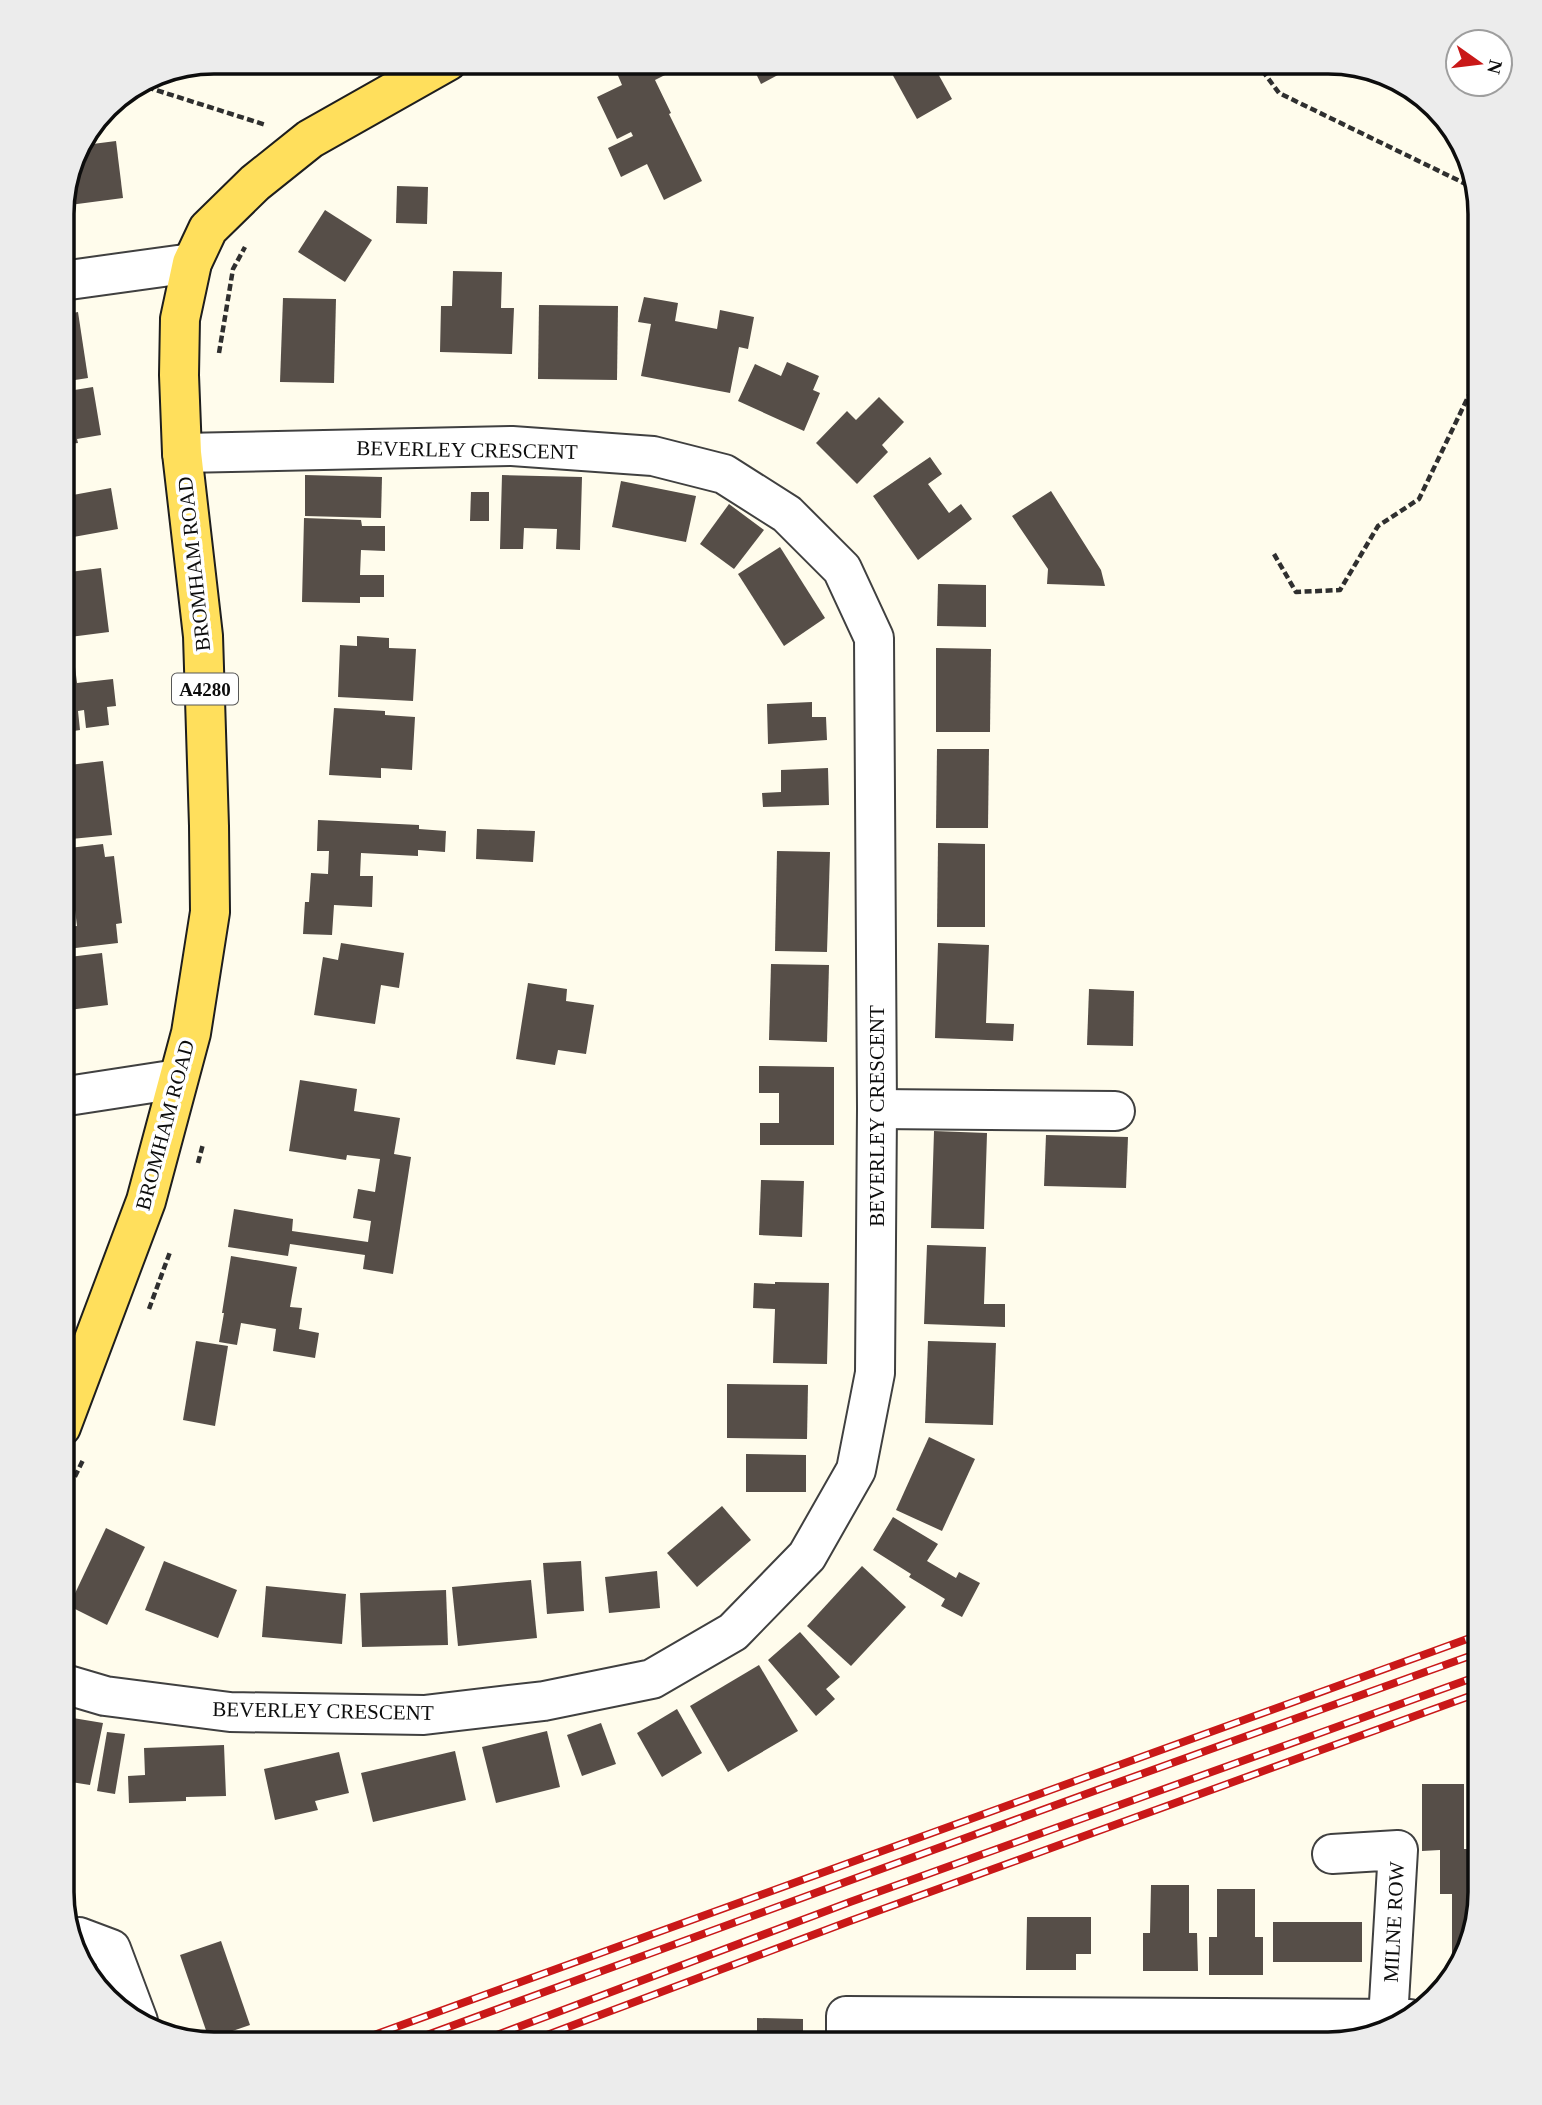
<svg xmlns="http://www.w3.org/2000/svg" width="1542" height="2105" viewBox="0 0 1542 2105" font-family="Georgia,serif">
	<rect width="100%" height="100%" fill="#fffcec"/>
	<!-- building -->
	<g fill="#564e48">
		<path d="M635,61H678L681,67L655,80L671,113L669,114L702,181L664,200L647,164L621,177L608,148L633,136L631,132L617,139L597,97L622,85L616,71Z"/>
		<path d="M750,61H804L761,84Z"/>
		<path d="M885,61H931L952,99L917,119Z"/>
		<path d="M116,141L123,198L62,206L77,146Z"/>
		<path d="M397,186L428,187L427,224L396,223Z"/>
		<path d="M325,210L372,240L345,282L298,252Z"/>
		<path d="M453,271L502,272L501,308H514L512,354L440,352L441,306H452Z"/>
		<path d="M644,297L678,303L675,321L717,329L720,310L754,317L748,349L739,347L730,393L641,376L651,324L638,322Z"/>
		<path d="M283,298L336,299L334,383L280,382Z"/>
		<path d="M539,305L618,306L617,380L538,379Z"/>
		<path d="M78,312L88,378L62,382V315Z"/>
		<path d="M787,362L819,376L813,390L820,393L804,431L738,401L755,364L781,376Z"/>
		<path d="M93,387L101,435L77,439L78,443L62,445V392Z"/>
		<path d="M879,397L904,422L882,445L888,452L857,484L816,443L847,411L856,420Z"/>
		<path d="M930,457L942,474L928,484L949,513L961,504L972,519L918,560L873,496Z"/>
		<path d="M305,475L382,477L381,518L305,516Z"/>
		<path d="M502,475L582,477L580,550L556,549L557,529L524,528L523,549H500Z"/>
		<path d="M621,481L696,496L686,542L612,527Z"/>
		<path d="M111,488L118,529L62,539V497Z"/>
		<path d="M1051,491L1101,570L1105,586L1047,584L1048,569L1012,516Z"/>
		<path d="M471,492H489V521H470Z"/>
		<path d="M729,504L764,530L734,569L700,544Z"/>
		<path d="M304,518L361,520L362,526H385V551L361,550L360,575H384V597H360V603L302,602Z"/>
		<path d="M780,547L825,618L784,646L738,574Z"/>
		<path d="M101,568L109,632L62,638V573Z"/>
		<path d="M938,584L986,585V627L937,626Z"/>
		<path d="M357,636L389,638V648L416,649L413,701L338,697L340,645L357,646Z"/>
		<path d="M936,648L991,649L990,732H936Z"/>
		<path d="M75,667L77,683L113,679L116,706L107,707L109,725L86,728L84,710L78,711L80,730L61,733L62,669Z"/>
		<path d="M812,702V717H826L827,740L768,744L767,704Z"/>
		<path d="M334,708L385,711V715L415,717L412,770L381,768V778L329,775Z"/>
		<path d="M937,749H989L988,828H936Z"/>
		<path d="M103,761L112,835L61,840V766Z"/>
		<path d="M828,768L829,805L763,807L762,793L781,792V770Z"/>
		<path d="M318,820L419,825V829L446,831L445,852L418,850V856L361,853L360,876H373L372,907L334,905L332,935L303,934L305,902H309L311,873L328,874L329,851H317Z"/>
		<path d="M477,829L535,831L533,862L476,859Z"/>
		<path d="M938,843L985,844V927H937Z"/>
		<path d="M103,844L105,857L114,856L122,923L116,924L118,943L67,949L65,927L77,926L73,894L61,896V849Z"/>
		<path d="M777,851L830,852L827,952L775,951Z"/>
		<path d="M341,943L404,953L399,988L381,985L375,1024L314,1015L323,957L338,960Z"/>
		<path d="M938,943L989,945L986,1023L1014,1024L1013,1041L935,1038Z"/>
		<path d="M102,953L108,1005L61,1011V958Z"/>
		<path d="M771,964L829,965L827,1042L769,1040Z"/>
		<path d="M528,983L567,989L566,1001L594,1005L586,1054L558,1050L555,1065L516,1059Z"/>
		<path d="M1089,989L1134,991L1133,1046L1087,1045Z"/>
		<path d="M759,1066L834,1067V1145H760V1123H779V1093H759Z"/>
		<path d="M300,1080L357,1089L354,1111L400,1118L394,1154L411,1157L393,1274L363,1269L365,1255L290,1244L288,1256L228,1247L234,1209L293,1219L292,1231L368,1242L371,1221L353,1218L358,1189L375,1192L380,1159L347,1155L346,1160L289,1151Z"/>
		<path d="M934,1131L987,1133L984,1229L931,1228Z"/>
		<path d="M1046,1135L1128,1137L1126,1188L1044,1186Z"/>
		<path d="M61,1140H65L69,1166L61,1168Z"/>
		<path d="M761,1180L804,1181L802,1237L759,1235Z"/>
		<path d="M927,1245L986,1247L984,1304H1005V1327L924,1324Z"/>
		<path d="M231,1256L297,1267L290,1307L302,1308L299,1329L319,1333L315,1358L273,1351L276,1329L241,1323L237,1345L219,1342L224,1313H222Z"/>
		<path d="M775,1282L829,1283L827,1364L773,1363L775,1309L753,1308L754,1283L775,1284Z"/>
		<path d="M196,1341L228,1346L215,1426L183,1420Z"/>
		<path d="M928,1341L996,1343L993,1425L925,1423Z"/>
		<path d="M727,1384L808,1385L807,1439L727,1438Z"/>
		<path d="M929,1437L975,1459L942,1531L896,1510Z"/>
		<path d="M746,1454L806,1455V1492H746Z"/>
		<path d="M722,1506L751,1540L697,1587L667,1553Z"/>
		<path d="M893,1517L938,1544L927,1561L956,1578L959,1572L980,1583L962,1617L941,1606L945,1599L909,1577L911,1574L873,1550Z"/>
		<path d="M106,1528L145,1547L107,1625L69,1606Z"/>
		<path d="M164,1561L237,1590L218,1638L145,1610Z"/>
		<path d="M581,1561L584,1611L547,1614L543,1563Z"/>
		<path d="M862,1566L906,1607L851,1666L807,1626Z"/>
		<path d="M657,1571L660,1608L609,1613L605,1577Z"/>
		<path d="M531,1580L537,1638L458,1646L452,1587Z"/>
		<path d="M266,1586L346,1594L342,1644L262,1637Z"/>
		<path d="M446,1590L448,1645L362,1647L360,1593Z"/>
		<path d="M800,1632L840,1677L826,1689L835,1699L816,1716L768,1660Z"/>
		<path d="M759,1665L798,1731L728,1772L690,1706Z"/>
		<path d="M677,1709L702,1753L662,1777L637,1733Z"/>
		<path d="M61,1716L103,1723L90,1785L71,1782L74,1764L61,1761Z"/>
		<path d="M601,1723L616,1764L582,1776L567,1735Z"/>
		<path d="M547,1731L560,1787L496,1803L482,1747Z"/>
		<path d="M107,1732L125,1734L115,1794L97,1791Z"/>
		<path d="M224,1745L226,1796L186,1797V1801L129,1803L128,1776L145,1775L144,1748Z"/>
		<path d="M455,1751L466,1800L373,1822L361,1773Z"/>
		<path d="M339,1752L349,1793L315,1801L318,1810L275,1820L264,1769Z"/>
		<path d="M1422,1784H1464V1849H1481V1892L1460,1968L1455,1973H1452V1894H1440V1850L1422,1851Z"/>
		<path d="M1151,1885H1189V1933H1197L1198,1971H1143V1933H1150Z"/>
		<path d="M1217,1889H1255V1937H1263V1975H1209V1937H1217Z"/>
		<path d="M1027,1917H1091V1954H1076V1970H1026Z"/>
		<rect x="1273" y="1922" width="89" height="40"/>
		<path d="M221,1941L250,2025L209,2039L180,1955Z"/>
		<path d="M100,1973L118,2005L90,1977Z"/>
		<path d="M757,2018L803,2019V2044H757Z"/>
	</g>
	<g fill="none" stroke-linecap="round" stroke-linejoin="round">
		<!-- minor casing -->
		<g stroke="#404040" stroke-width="42">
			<g id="minor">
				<path d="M62,281L192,263"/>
				<path d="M61,1097L178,1079"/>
				<path d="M877,1109L1115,1111"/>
				<path d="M61,1683L105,1696L230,1712L424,1715L544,1701L652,1679L733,1632L807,1556L856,1470L875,1373L877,1109L874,638L842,569L787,514L724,474L653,456L512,446L182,453"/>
				<path d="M1332,1854L1398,1850L1388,2019"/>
				<path d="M74,1938L79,1937L111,1949L138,2021"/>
				<path d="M846,2044V2016L1410,2019"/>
			</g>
		</g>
		<!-- major casing -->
		<g stroke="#1e1e1e" stroke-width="42">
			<path id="major" d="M61,1427L146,1201L191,1033L210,912L209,826L203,636L182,453L179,375L180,319L192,263L208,229L255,183L310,139L448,61"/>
		</g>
		<!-- path -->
		<g stroke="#2f2f2f" stroke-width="4.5" stroke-dasharray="7 3.5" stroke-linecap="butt">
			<path d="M1256,62L1279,93L1474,188"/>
			<path d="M483,73L505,61"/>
			<path d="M137,84L266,125"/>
			<path d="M219,353L233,269L245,247"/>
			<path d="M1274,554L1296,592L1340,590L1378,526L1419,499L1481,370"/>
			<path d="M198,1163L203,1144"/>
			<path d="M149,1309L170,1252"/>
			<path d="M61,1505L84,1458"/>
		</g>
		<!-- minor -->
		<use href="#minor" stroke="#fff" stroke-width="38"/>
		<!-- major -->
		<use href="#major" stroke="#ffdf5c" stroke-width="38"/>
		<!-- rail casing -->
		<g stroke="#c91818" stroke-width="8">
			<g id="rail">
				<path d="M352,2043L1481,1634"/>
				<path d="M405,2043L1097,1790L1481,1652"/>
				<path d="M473,2044L850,1902L1481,1675"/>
				<path d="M523,2044L850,1921L1481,1692"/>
			</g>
		</g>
		<!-- rail -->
		<use href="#rail" stroke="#fff" stroke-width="5" stroke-dasharray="16" stroke-linecap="butt"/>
	</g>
	<g text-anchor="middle" stroke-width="7" stroke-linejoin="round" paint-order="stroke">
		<!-- shield labels -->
		<rect fill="#fff" stroke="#565656" stroke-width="2" x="172" y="673.5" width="66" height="31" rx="5"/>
		<g font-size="19" font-weight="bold" fill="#0d0d0d">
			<text x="205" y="696">A4280</text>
		</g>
		<!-- street labels -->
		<g font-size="21" fill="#0d0d0d" stroke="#fff">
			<text transform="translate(467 450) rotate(1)" y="7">BEVERLEY CRESCENT</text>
			<text transform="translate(194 564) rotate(-96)" y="7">BROMHAM ROAD</text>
			<text transform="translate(877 1116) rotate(-90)" y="7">BEVERLEY CRESCENT</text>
			<text transform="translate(165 1125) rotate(-75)" y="7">BROMHAM ROAD</text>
			<text transform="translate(323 1711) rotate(1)" y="7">BEVERLEY CRESCENT</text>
			<text transform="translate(1394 1922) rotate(-87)" y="7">MILNE ROW</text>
		</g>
	</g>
	<!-- crop -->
	<path d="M0 0H1542V2105H0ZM214 74H1328A140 140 0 0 1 1468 214V1892A140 140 0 0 1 1328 2032H214A140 140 0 0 1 74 1892V214A140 140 0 0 1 214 74Z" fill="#ececec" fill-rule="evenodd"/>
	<path fill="none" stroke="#0d0d0d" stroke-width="3.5" d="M214 74H1328A140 140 0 0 1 1468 214V1892A140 140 0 0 1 1328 2032H214A140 140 0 0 1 74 1892V214A140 140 0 0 1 214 74Z"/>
	<!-- north arrow -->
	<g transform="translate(1479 63) rotate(104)"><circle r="33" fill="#ffffff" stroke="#9e9e9e" stroke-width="2"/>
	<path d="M0-5L12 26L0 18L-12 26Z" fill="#c91818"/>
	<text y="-10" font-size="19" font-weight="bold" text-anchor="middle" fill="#0d0d0d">N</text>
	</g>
</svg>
